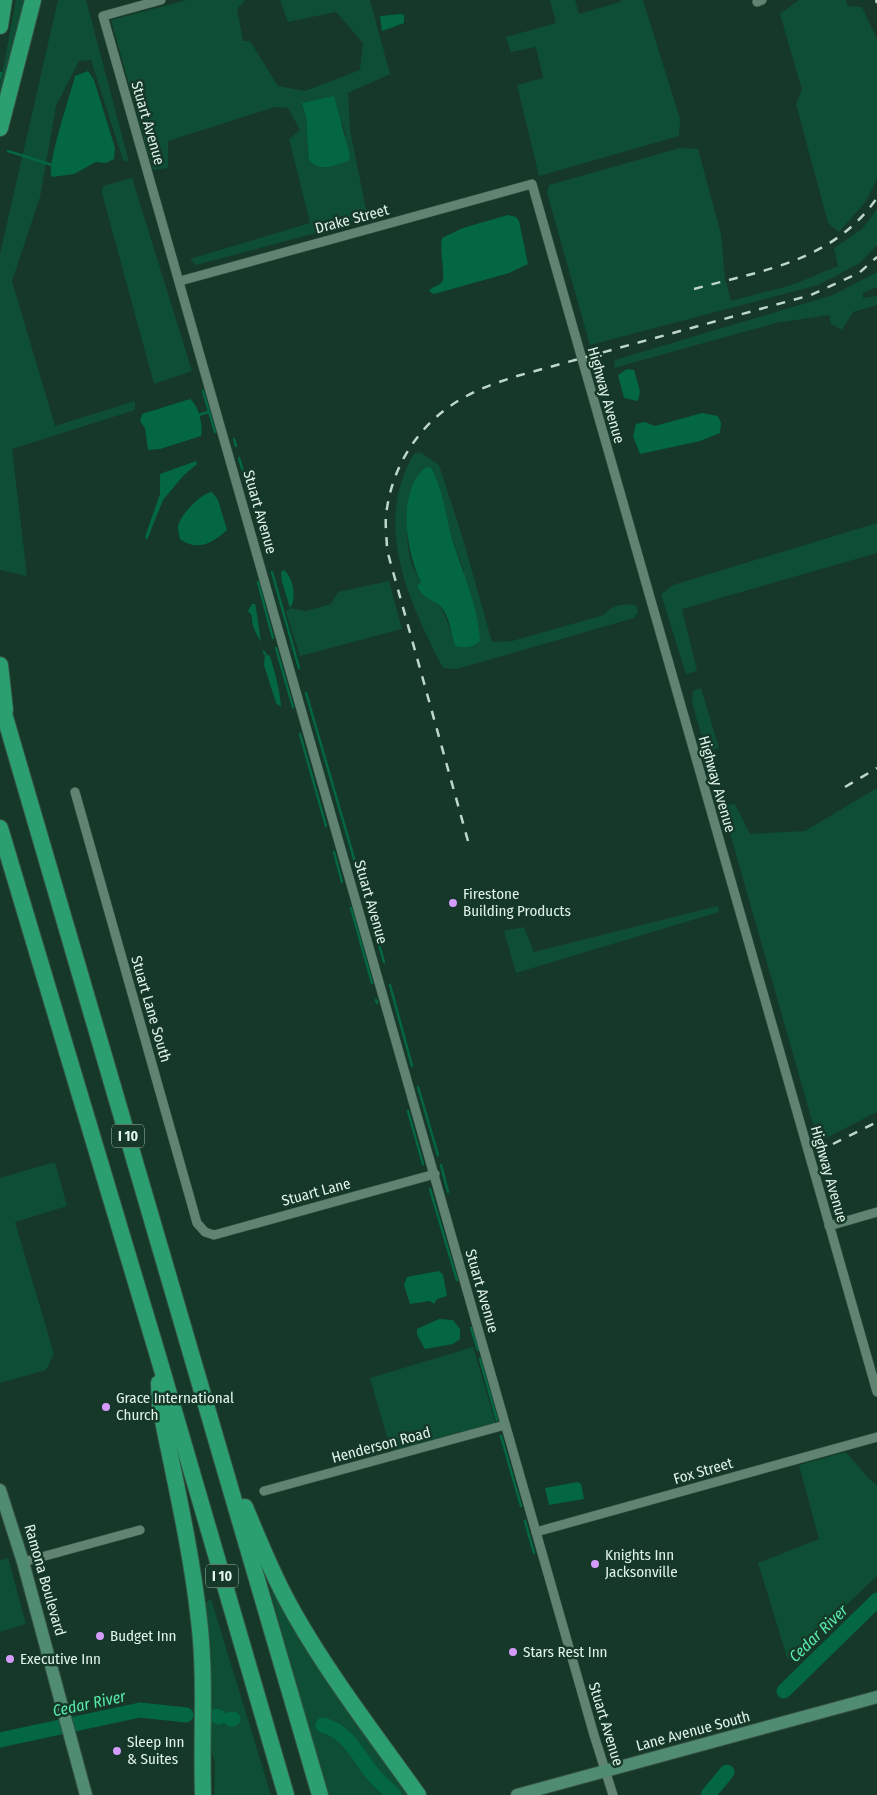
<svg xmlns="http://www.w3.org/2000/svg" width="877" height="1795" viewBox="0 0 877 1795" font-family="'Fira Sans Condensed',sans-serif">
	<rect width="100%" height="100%" fill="#163828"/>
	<!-- green -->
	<g fill="#0e4e34" fill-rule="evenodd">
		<path d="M16,0H31L0,111V85Z"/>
		<path d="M58,0H86L129,162L123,160L91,60L79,61L56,106L40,197L12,281L55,426L135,401V410L12,449L27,576L0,570V254Z"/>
		<path d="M187,0H245L237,9L243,41H250L278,86L305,91L360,70L363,43L336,12L288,22L280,0H370L390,74L348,93L350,130L368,219L196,265L190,259L310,223L289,139L300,130L288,108L275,107L168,141V168L153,170L111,20ZM302,103L342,122L346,136L306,128V117Z"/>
		<path d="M550,0H575L579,14L620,2L621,0H643L680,119L679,136L539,176L517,85L543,78L536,47L511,52L506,37L556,23Z"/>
		<path d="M799,0H846L848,6L862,7L877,39V179L866,201L839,232L828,223L796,104L802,90L780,14Z"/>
		<path d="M680,148L698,149L721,234L725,278L731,301L792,285L838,266L834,248L862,229L877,209V245L860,263L818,285L590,345L547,193L549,185Z"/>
		<path d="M132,178L192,371L154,384L102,193L103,186Z"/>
		<path d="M877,272V287L863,293V298L877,296V305L853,312L842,330L831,324L829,315L776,323L614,368L615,360L833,295Z"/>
		<path d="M420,452L439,465L463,539L492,642L512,641L604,615C612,604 624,604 636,605L638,612L634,618L457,669L443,668C409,602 372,524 414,454ZM436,476L451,535L464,571L455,646C451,633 448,619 440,607C430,592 417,580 411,562C405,541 407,518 409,497Z"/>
		<path d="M877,523V553L682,609L697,671L686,674L661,594L673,585Z"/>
		<path d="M389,581L402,629L300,656L286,612L290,608L306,611L331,604L338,592Z"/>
		<path d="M701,688L719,748L706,752L692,702L693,691Z"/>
		<path d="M877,788V1112L818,1142L722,805L735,804L750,834L805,831Z"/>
		<path d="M718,906L719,912L516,973L504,931L524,927L534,952Z"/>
		<path d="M55,1162L67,1206L15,1222L54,1354L46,1370L0,1383V1178Z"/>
		<path d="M473,1347L496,1424L391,1451L370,1378Z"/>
		<path d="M846,1452L869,1479L877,1485V1576L788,1660L758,1563L819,1539L799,1465Z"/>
		<path d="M8,1558L26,1624L0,1632V1560Z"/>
		<path d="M263,1563L410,1795H326Z"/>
		<path d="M211,1599L271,1795H214L215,1763L207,1731L204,1603Z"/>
	</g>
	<!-- water -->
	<g fill="#036744">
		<path d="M401,14L404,15V23L382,31L380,16Z"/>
		<path d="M88,71L94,80L115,148L114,159L106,163L96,162L74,174L52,177C46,166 71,93 75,76Z"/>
		<path d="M334,96L350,156L348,161C334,165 320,173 309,160L306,117L302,103Z"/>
		<path d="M508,215L516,217L519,221L528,264L509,273L434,294L429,291C433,286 439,286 442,282C446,277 439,249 442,238L463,228Z"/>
		<path d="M627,369L634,370L640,391L638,401L624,398L618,375Z"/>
		<path d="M190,399C198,404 204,427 201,436L160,449L148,450L145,428L140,421L142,414Z"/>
		<path d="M702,413L718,416L721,423L720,433L700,441L640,454L633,436L636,424L645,422L655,426Z"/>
		<path d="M196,461L197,464L183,476L163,500L147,540L145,537L160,494V474Z"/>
		<path d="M426,467L431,468C443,489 445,513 451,535C461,569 478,604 480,641C472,648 465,648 455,646C451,634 450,617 441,607C432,598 424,600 417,586L421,582C406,552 396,492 426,467Z"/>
		<path d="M212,492L218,500L227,530C213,543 197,552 180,539C179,535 178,531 178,527C179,516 201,493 212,492Z"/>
		<path d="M284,570C293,577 297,599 290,608L282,582L281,572Z"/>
		<path d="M252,604H255L256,608L261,642C256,634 251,624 252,616L248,611Z"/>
		<path d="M265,654L270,656C275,673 280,690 281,707L276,703L264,665Z"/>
		<path d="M439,1271L443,1275L447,1296L437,1299L434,1304L430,1301L410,1304L404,1285L407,1277Z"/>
		<path d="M439,1319L453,1320L460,1329V1339L453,1344L425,1349L417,1335V1329Z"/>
		<path d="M578,1482L581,1484L584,1499L549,1505L545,1488Z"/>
	</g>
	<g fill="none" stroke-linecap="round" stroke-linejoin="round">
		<!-- stream -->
		<g stroke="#036744" stroke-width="2.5">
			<path d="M0,78L1,73"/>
			<path d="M8,151L52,165"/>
			<path d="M203,391L215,432"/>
			<path d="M198,415L209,412"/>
			<path d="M234,439L236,446"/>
			<path d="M239,458L256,515"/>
			<path d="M262,534L267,555"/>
			<path d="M272,572L299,668"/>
			<path d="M258,582L273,638"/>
			<path d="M276,648L293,707"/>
			<path d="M264,652L265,654"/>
			<path d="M306,693L384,962"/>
			<path d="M300,734L326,826"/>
			<path d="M334,852L342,882"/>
			<path d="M351,908L372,983"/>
			<path d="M390,985L412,1066"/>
			<path d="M376,1000L377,1003"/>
			<path d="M418,1087L438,1155"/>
			<path d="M408,1111L423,1164"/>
			<path d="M441,1165L448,1192"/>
			<path d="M430,1189L457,1280"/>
			<path d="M471,1328L478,1350"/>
			<path d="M480,1359L497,1420"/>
			<path d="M501,1436L521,1506"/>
			<path d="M525,1521L534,1553"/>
		</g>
		<!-- river -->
		<g stroke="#036744" stroke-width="15">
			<path d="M784,1691L877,1600"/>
			<path d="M216,1716L219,1717"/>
			<path d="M231,1719H233"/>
			<path d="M323,1725C348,1732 357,1754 372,1773C378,1781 387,1788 394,1795"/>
			<path d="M0,1740L140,1710L186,1715"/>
			<path d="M708,1795L727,1772"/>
		</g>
		<!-- street casing -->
		<g stroke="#365245" stroke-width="10">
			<g id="street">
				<path d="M161,0L103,16L594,1735L613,1795"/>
				<path d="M757,2L762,0"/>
				<path d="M180,281L532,184L877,1392"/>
				<path d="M75,792L197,1223L205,1232L214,1235L435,1174"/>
				<path d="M829,1226L877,1212"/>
				<path d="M264,1491L505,1425"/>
				<path d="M536,1532L877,1437"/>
				<path d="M23,1562L140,1530"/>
			</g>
		</g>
		<!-- secondary casing -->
		<g stroke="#365245" stroke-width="14">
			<g id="secondary">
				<path d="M0,1490L23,1562L86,1795"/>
				<path d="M517,1795L877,1697"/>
			</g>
		</g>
		<!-- highway casing -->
		<g stroke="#365245" stroke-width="18">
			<g id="highway">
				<path d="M0,26L4,0"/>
				<path d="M0,128L33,0"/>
				<path d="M0,665L5,710"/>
				<path d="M0,700L320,1795"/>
				<path d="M0,828L158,1356L286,1795"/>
				<path d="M159,1383L160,1406C174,1477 191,1548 199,1620C206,1678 201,1736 203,1795"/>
				<path d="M245,1507C260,1543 275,1580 295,1615C331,1678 376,1736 418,1795"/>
			</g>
		</g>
		<!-- street -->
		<use href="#street" stroke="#608471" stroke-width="9"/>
		<!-- secondary -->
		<use href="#secondary" stroke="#508c71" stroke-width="12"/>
		<!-- highway -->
		<use href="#highway" stroke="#2b9f70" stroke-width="16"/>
		<!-- rail -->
		<g stroke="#bfd6ca" stroke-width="2.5" stroke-dasharray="9 9" stroke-linecap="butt">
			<path d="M876,0L877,3"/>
			<path d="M694,289C763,270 832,262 877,198"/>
			<path d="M845,787L877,768"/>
			<path d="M468,841L387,550C387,539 385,527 386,516C391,466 420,422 463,398C480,388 499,382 517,376L811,295L859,273L877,257"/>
			<path d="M833,1144L877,1122"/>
		</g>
	</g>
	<!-- markers -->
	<g fill="#d59bfb" stroke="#163828" stroke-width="2">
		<circle cx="453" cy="903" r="5"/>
		<circle cx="106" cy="1407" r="5"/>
		<circle cx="595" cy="1564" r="5"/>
		<circle cx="100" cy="1636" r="5"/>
		<circle cx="513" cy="1652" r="5"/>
		<circle cx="10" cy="1659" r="5"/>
		<circle cx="117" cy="1751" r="5"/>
	</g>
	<g text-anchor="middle" stroke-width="5" stroke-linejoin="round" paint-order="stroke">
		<!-- shield labels -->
		<g fill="#163828" stroke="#a3bcaf" stroke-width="1">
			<rect x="112" y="1124.5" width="32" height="23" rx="4"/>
			<rect x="206" y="1564.5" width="32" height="23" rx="4"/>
		</g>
		<g font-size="14" font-weight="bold" fill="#e0f4e9">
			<text x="128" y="1141">I 10</text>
			<text x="222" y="1581">I 10</text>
		</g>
		<!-- street labels -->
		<g font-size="15" fill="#e0f4e9" stroke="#163828">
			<text transform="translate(148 123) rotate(74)" y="5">Stuart Avenue</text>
			<text transform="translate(352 219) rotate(-15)" y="5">Drake Street</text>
			<text transform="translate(606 395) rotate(74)" y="5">Highway Avenue</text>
			<text transform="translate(260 512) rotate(74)" y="5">Stuart Avenue</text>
			<text transform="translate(717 784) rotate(74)" y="5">Highway Avenue</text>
			<text transform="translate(371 902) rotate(74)" y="5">Stuart Avenue</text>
			<text transform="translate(151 1009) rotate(74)" y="5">Stuart Lane South</text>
			<text transform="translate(829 1174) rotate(74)" y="5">Highway Avenue</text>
			<text transform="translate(316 1192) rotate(-15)" y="5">Stuart Lane</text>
			<text transform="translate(482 1291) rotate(74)" y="5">Stuart Avenue</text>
			<text transform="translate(381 1445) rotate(-15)" y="5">Henderson Road</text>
			<text transform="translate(703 1471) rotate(-16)" y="5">Fox Street</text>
			<text transform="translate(45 1580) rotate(74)" y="5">Ramona Boulevard</text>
			<text transform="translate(606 1724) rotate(73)" y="5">Stuart Avenue</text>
			<text transform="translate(693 1731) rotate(-15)" y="5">Lane Avenue South</text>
		</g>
		<!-- poi labels -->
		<g font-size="15" fill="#e0f4e9" stroke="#163828" text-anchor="start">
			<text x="463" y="899">Firestone<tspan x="463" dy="17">Building Products</tspan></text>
			<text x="116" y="1403">Grace International<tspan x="116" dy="17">Church</tspan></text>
			<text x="605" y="1560">Knights Inn<tspan x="605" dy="17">Jacksonville</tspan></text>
			<text x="110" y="1641">Budget Inn</text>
			<text x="523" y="1657">Stars Rest Inn</text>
			<text x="20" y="1664">Executive Inn</text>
			<text x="127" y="1747">Sleep Inn<tspan x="127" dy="17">&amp; Suites</tspan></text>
		</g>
		<!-- water labels -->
		<g font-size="16" font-style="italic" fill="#59ebab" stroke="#163828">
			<text transform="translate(818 1633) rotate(-44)" y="6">Cedar River</text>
			<text transform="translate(89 1703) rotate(-12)" y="6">Cedar River</text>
		</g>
	</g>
</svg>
